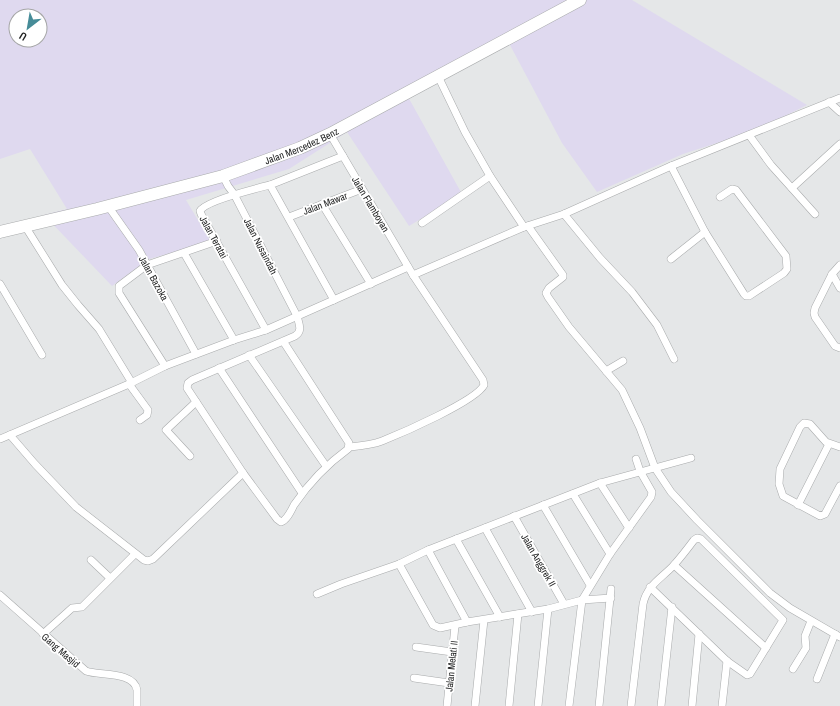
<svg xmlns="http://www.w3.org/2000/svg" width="840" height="706" viewBox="0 0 840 706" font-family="'Archivo Narrow',sans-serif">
	<rect width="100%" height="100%" fill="#e5e7e8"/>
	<!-- industrial -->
	<path fill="#dfd9ef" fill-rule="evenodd" d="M0,0H632L807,105L757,130L683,154L597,192L562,143L510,45L407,95L462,194L409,226L347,132L289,169L186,200L211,242L149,259L112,286L44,215L67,209L30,149L0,159ZM16,16H40V40H16Z"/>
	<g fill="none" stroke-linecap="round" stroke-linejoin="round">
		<!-- minor casing -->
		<g stroke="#a9abac" stroke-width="8">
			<g id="minor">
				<path d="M438,76L465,132L490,176L524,227"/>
				<path d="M829,102L840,112"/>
				<path d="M330,134L413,275L483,380L484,385C476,401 402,433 382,441C372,445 360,446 349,447"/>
				<path d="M749,135L771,165L815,214"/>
				<path d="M671,166L705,232L744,294L746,296H749L784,273L787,269L786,256L736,190L732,189L720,197"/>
				<path d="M223,176L228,186L234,194L297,316C299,324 303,331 295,336L192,380L188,383L187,388L243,473L277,519L281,522C287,520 291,511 294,505C309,483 326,465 348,449L349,443L283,341"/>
				<path d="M792,188L840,144"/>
				<path d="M322,204L371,284"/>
				<path d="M108,206L139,250L196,354"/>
				<path d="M564,214L600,258L632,292L657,325L674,359"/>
				<path d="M289,217L362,189"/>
				<path d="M422,223L490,176"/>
				<path d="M25,226L62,285L78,305L99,329L132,383"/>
				<path d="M528,226L563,275V277L549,288L546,293L548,297L569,327L622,390L640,428L655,468L671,492L697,520L770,593L790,608L840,637"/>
				<path d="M184,253L234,340"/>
				<path d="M671,259L705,232"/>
				<path d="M840,265L832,274L815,308L814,313L815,317L835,346L840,348"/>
				<path d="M832,274L840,288"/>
				<path d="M413,275L524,227L564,214L671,166L840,98"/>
				<path d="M0,284L42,355"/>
				<path d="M334,300L270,185L343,156"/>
				<path d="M266,330L201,214L200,211C205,201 258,188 270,185"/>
				<path d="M249,355L326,466"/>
				<path d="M165,366L119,293V286L147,265L217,241"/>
				<path d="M219,368L302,493"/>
				<path d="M606,371L623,361"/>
				<path d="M129,384L148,410L147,415L140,420"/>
				<path d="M10,435L35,464L76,507L144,560L148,561L153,559L243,473"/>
				<path d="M0,439L129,384L165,366L234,340L266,330L408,267"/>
				<path d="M840,447L826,442L810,424L804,423L800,427L780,469L779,484L783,496L820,516L825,514L840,486"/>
				<path d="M190,456L166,430L196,402"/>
				<path d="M600,483L629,528"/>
				<path d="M573,494L610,554"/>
				<path d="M543,505L590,585"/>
				<path d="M798,505L829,444"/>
				<path d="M514,516L564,604"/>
				<path d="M485,528L532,612"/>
				<path d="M456,539L500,617"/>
				<path d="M428,550L467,622"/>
				<path d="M91,560L110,578"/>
				<path d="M399,564L433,625L440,628L467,622L548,609L582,600L611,598"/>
				<path d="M674,565L766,648"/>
				<path d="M317,594L341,584L399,564L428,550L600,483L691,458"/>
				<path d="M0,595L86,671C99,676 134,671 137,690C137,695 137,701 137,706"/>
				<path d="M43,634L72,608L82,607L135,554"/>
				<path d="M416,647L452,652"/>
				<path d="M793,669L806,648L805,636L811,621"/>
				<path d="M414,678L449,683"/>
				<path d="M817,679L835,634"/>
				<path d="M447,706L455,626"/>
				<path d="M475,706L484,620"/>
				<path d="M509,706L518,614"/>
				<path d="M538,706L548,609"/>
				<path d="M569,706L582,600L610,554L651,497L652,492L640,471L636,459"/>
				<path d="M599,706L611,589"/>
				<path d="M631,706L643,604C647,585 662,578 674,565C681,557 688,548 694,540L697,538L701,539L783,620L750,674L747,675L727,661L650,587"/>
				<path d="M661,706L672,607"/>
				<path d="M692,706L699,634"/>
				<path d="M722,706L727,661"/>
			</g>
		</g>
		<!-- primary casing -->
		<g stroke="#a9abac" stroke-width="13">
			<g id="primary">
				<path id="s1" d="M0,232L97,209L223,176L300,148L330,134L580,0"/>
			</g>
		</g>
		<!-- minor -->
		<use href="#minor" stroke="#fff" stroke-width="7"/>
		<!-- primary -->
		<use href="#primary" stroke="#fff" stroke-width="12"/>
	</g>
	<g text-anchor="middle" stroke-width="3.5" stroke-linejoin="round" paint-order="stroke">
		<!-- street labels -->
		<g font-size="10" fill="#1f2020" stroke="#fff">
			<text dy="4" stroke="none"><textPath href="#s1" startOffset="314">Jalan Mercedez Benz</textPath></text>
			<text transform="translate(325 203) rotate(-21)" y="4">Jalan Mawar</text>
			<text transform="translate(371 204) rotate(59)" y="4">Jalan Flamboyan</text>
			<text transform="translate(214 237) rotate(61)" y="4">Jalan Teratai</text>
			<text transform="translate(261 246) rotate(63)" y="4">Jalan Nusaindah</text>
			<text transform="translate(154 278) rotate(61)" y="4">Jalan Bazoka</text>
			<text transform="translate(539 560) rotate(60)" y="4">Jalan Anggrek II</text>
			<text transform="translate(61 650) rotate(41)" y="4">Gang Masjid</text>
			<text transform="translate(451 666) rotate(-84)" y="4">Jalan Melati II</text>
		</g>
	</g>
	<!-- north arrow -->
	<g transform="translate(28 28) rotate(211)"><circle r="19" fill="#ffffff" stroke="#a5a6a6"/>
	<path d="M0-3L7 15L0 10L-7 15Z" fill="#468c98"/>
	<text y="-6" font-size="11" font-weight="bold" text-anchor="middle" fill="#1f2020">U</text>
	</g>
</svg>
